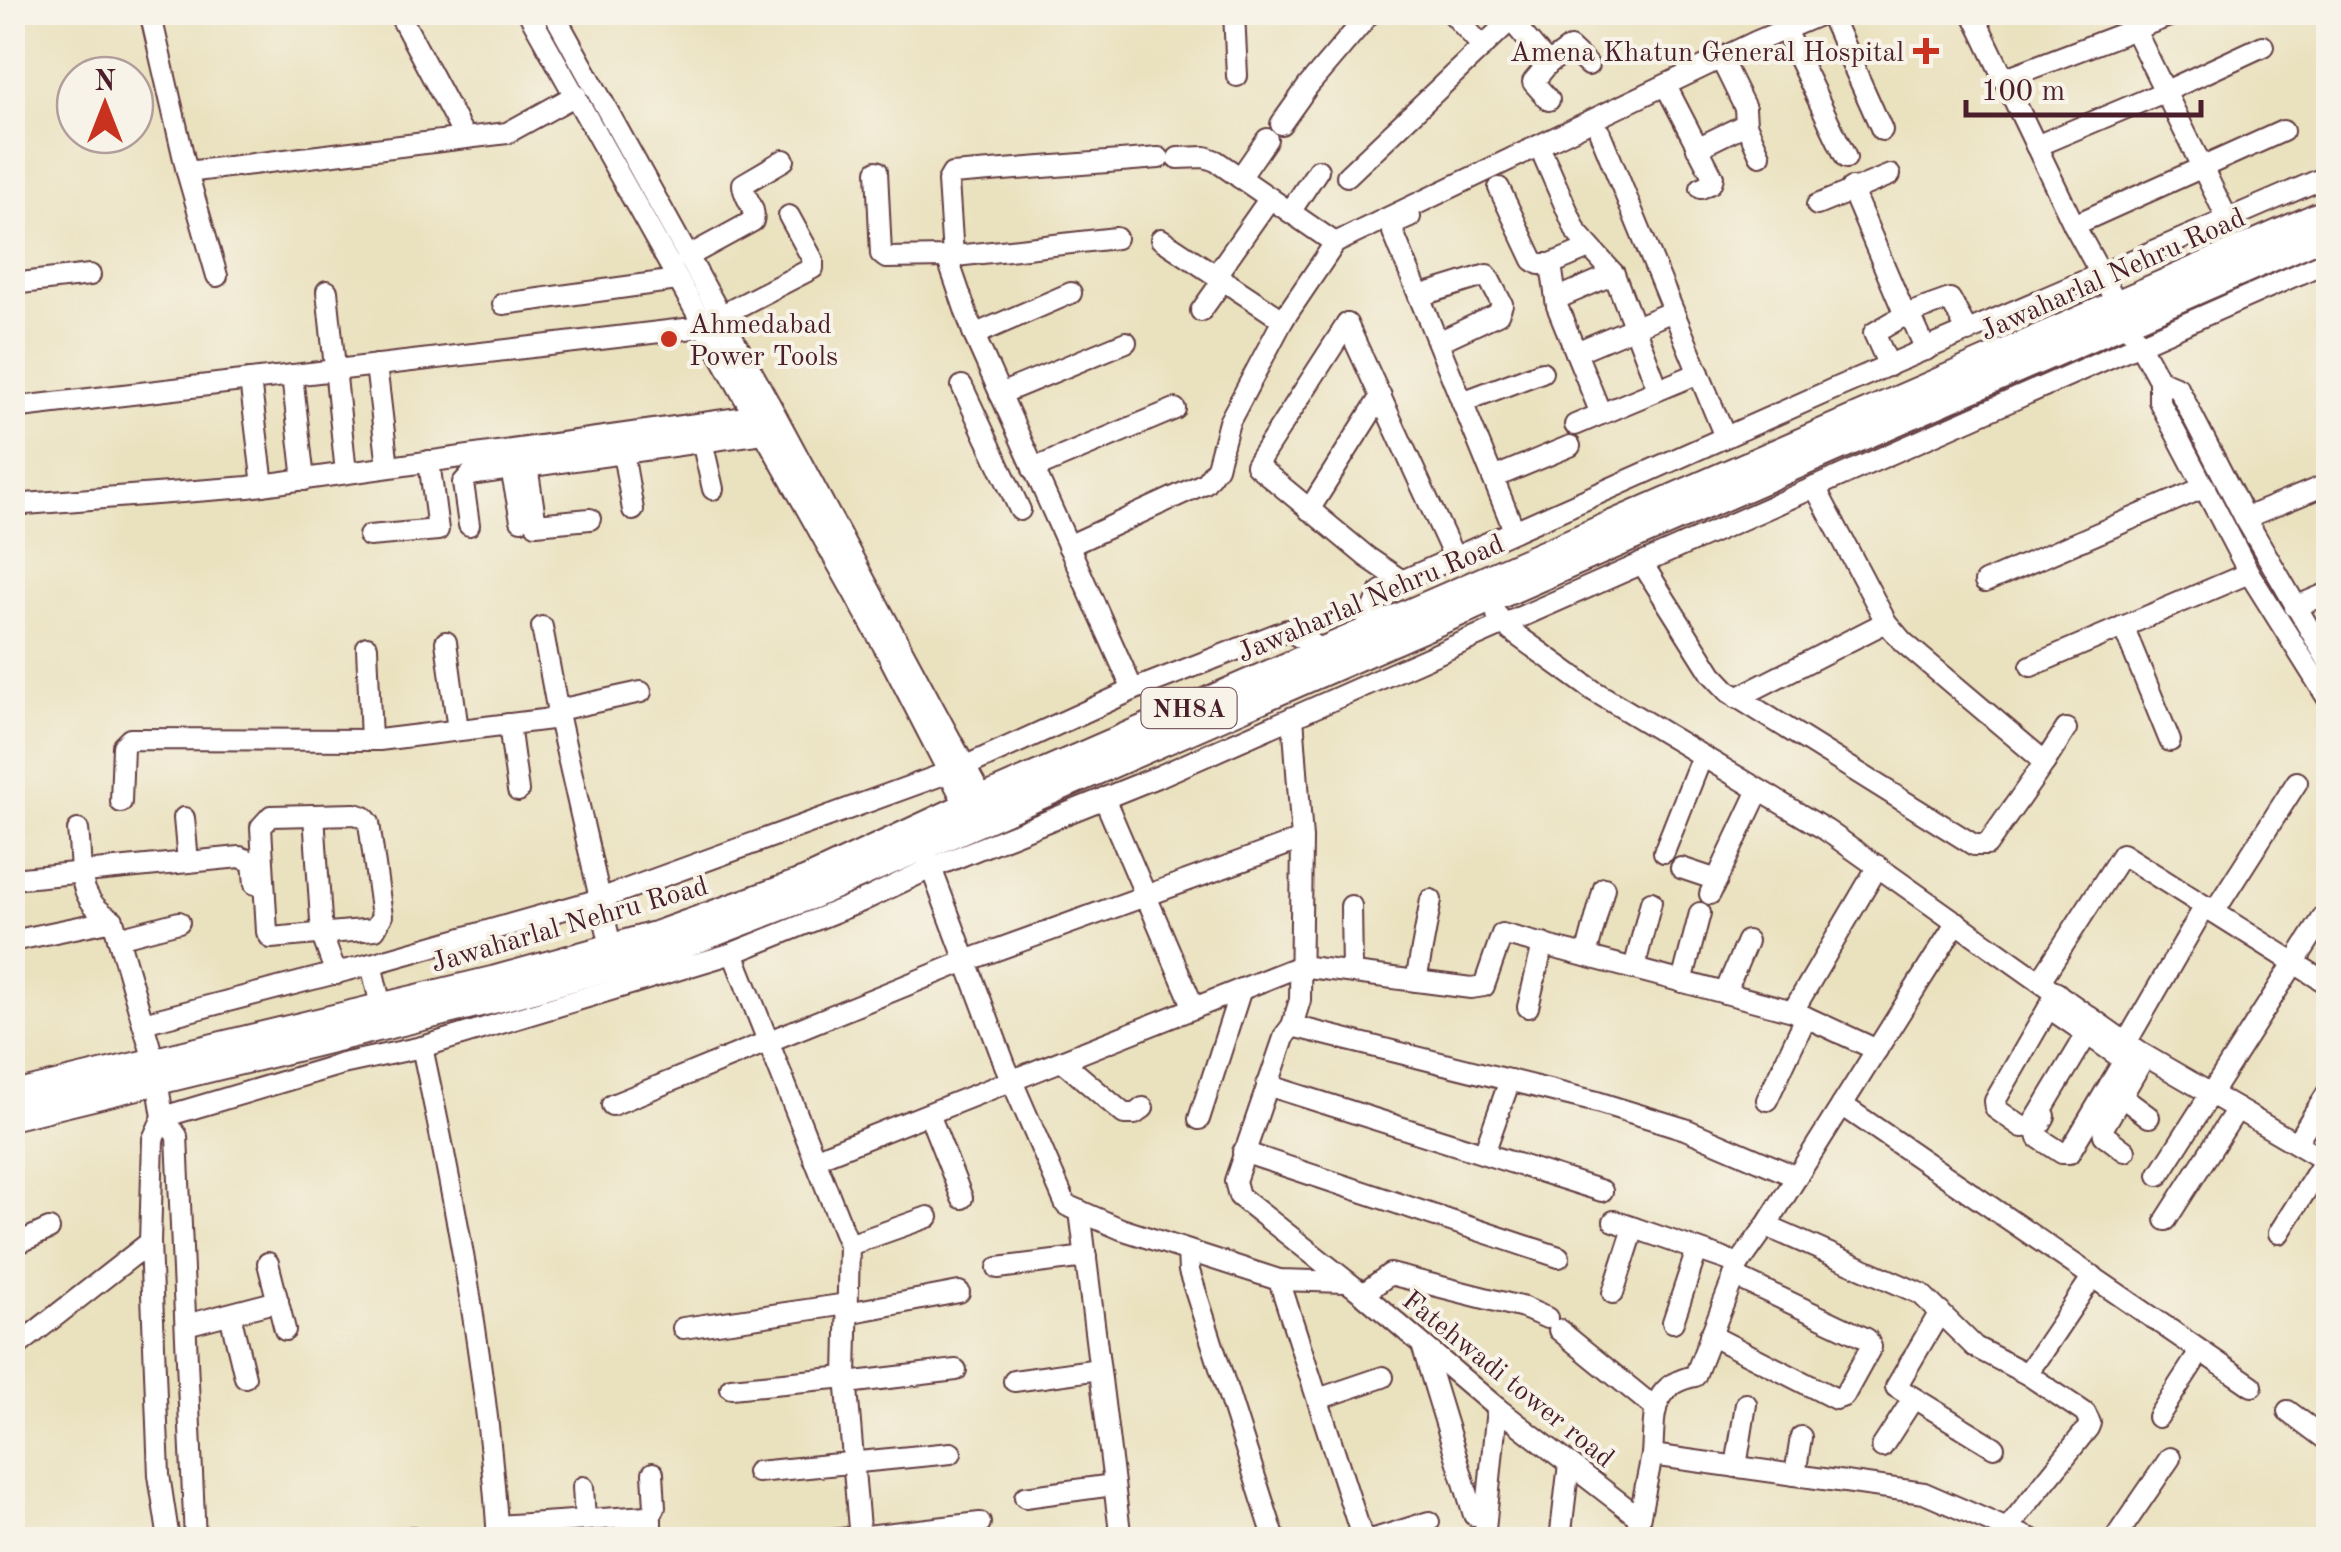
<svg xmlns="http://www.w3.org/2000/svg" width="2341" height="1552" viewBox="0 0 2341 1552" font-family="'Old Standard TT',serif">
	<rect width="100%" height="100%" fill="#f7f3e8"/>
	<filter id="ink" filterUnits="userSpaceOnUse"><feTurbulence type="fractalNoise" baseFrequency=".01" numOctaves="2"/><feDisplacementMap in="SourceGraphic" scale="20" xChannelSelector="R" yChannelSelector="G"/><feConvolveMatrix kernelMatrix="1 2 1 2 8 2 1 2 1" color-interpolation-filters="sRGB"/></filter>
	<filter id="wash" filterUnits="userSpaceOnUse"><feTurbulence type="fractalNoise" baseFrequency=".0048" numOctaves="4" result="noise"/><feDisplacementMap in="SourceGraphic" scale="40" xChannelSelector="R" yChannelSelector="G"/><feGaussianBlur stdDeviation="2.25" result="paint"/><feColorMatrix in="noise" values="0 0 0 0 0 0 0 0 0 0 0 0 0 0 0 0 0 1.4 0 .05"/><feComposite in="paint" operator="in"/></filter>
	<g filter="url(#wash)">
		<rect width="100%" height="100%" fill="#eae1be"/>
	</g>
	<g filter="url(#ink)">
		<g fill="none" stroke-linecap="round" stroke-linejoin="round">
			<!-- minor casing -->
			<g stroke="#623c41" stroke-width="24">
				<g id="minor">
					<path d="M150,12L187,172L507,133L576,95"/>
					<path d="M398,12L465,138"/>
					<path d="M528,12L883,645L971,816"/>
					<path d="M553,12L773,410L988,809"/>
					<path d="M1234,12L1237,76"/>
					<path d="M1451,12L1483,47"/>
					<path d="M1829,12L1882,130"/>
					<path d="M1972,12L2074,225L2159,380V401L2249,573L2328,699"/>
					<path d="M2126,12L2228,220"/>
					<path d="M1511,20L1548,64"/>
					<path d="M1785,30L1846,158"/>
					<path d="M1721,59L1745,108L1746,124L1760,155"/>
					<path d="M2003,79L2180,12"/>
					<path d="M1666,86L1713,177L1711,183L1701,188"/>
					<path d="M1549,100L1533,82L1548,64L1570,48L1588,65"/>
					<path d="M1281,124L1308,86L1371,12"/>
					<path d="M1600,133L1725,437"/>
					<path d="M2036,146L2164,92L2263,46"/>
					<path d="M1697,148L1746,124"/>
					<path d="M1544,157L1577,233L1614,274L1658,389"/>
					<path d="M1178,158L1205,157L1216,161L1335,243"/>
					<path d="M877,171L881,254L886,258L947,257L1116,238"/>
					<path d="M187,172L217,276"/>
					<path d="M1347,176L1519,12"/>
					<path d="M1240,178L1267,139"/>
					<path d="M1499,188L1533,260L1539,264H1551L1589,248"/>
					<path d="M1851,188L1905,315L1914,323L1926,350"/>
					<path d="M1817,205L1890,175"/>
					<path d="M1290,212L1318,170"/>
					<path d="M1410,217L1394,224L1393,232L1514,530"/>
					<path d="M2074,225L2283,131"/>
					<path d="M1161,239L1283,320"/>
					<path d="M953,256L948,181L952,174L1159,158"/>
					<path d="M687,257L753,221C757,207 743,198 743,184L784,160"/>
					<path d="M947,257L974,335L1133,690"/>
					<path d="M1551,264L1557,306L1601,414"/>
					<path d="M1216,275L1270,198"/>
					<path d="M12,284L90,275"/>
					<path d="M327,291L346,473"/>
					<path d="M1419,296L1487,275L1502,304L1498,314L1438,342"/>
					<path d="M1556,299L1614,274"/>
					<path d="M503,304L677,280"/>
					<path d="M1201,311L1223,280"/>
					<path d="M720,316L813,268V260L789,216"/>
					<path d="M1347,324L1256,465L1367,557L1402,581"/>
					<path d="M1347,324L1454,557"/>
					<path d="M974,335L1071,293"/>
					<path d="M1576,352L1673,311"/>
					<path d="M376,365L388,467"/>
					<path d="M1889,366L1874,333L1905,315L1950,299L1968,332"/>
					<path d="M292,375L304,480"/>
					<path d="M250,380L263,485"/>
					<path d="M2159,380L2178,388L2245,518L2328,661"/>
					<path d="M962,386L1020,510"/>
					<path d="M1000,394L1126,342"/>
					<path d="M1462,402L1542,372"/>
					<path d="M12,408L702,327"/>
					<path d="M1575,425L1699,373"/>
					<path d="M702,441L713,489"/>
					<path d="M623,453L633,510"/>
					<path d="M527,466L536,524L590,519"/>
					<path d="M511,469L521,520"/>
					<path d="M1033,469L1175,409"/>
					<path d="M1493,478L1570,446"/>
					<path d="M1815,487L1886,622"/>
					<path d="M12,505L248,487L753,416"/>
					<path d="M1309,510L1381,396"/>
					<path d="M2245,518L2328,484"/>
					<path d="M469,525L463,483L470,475L763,433"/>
					<path d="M369,536L438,530L429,461"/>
					<path d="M1068,546L1205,483L1217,467L1229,422L1283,320L1335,243L1755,42L1826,12"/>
					<path d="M1642,563L1712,674L1729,692L1974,845H1987L2045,762"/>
					<path d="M1985,582L2205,487"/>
					<path d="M2295,607L2328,593"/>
					<path d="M1497,615L1511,631L1594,691L1826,830L2139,1052L2328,1162"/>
					<path d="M2123,626L2170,741"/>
					<path d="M542,627L559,718"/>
					<path d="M1363,634L1381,591L1402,581L1838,387L2328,176"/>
					<path d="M446,642L458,730"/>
					<path d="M367,647L371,740"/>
					<path d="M2031,666L2249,573"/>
					<path d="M1737,698L1886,622L1903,642L2045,762L2066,729"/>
					<path d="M558,710L641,692"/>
					<path d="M509,724L518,791"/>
					<path d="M1104,798L1194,1008"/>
					<path d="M121,802L123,746L130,739L379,740L559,718L611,947"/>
					<path d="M355,814L364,817L369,823L382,916L375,929L271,938L267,932L261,827L271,816Z"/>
					<path d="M314,815L322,935L336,974"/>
					<path d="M184,818L188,862"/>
					<path d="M78,830C83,869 74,899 113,920"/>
					<path d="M1664,852L1702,756"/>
					<path d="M927,857L1005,1065L1066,1205L1121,1229L1279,1280L1346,1282"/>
					<path d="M1681,868L1717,880"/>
					<path d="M12,879L240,857L253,862L255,884"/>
					<path d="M1710,894L1759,790"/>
					<path d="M1351,906L1352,972"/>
					<path d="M2214,912L2297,782"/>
					<path d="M118,938L179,922"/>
					<path d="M12,941L113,920L154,1061L163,1117L153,1139L150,1242L159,1475L169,1540"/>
					<path d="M733,953L849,1245L846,1377L860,1540"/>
					<path d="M1586,956L1604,888"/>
					<path d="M371,964L381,1006"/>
					<path d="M1634,969L1651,902"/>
					<path d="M1416,981L1431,900"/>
					<path d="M2040,981L2122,854L2328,984"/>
					<path d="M1682,982L1700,913"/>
					<path d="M1725,993L1747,941"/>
					<path d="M2057,993L1995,1101L1996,1109L2022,1127L2032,1126L2095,1021"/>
					<path d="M1528,1007L1543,944"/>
					<path d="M2049,1008L2087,1034"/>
					<path d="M1795,1012L1877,1050"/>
					<path d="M143,1023L371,964L600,899L966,766L1133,690L1287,630L1323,650"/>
					<path d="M1292,1026L1300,1000L1302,839"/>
					<path d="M2091,1037L2124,1060"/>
					<path d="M2126,1043L2205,906"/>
					<path d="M422,1047C457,1210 488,1374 498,1540"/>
					<path d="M1062,1061L1124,1114H1135L1143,1108"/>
					<path d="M1267,1085L1602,1191"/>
					<path d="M2122,1097L2149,1117"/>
					<path d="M1767,1100L1806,1017"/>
					<path d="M612,1105L966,961L1302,839L1293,717"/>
					<path d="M1842,1105L2252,1386"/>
					<path d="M929,1114L962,1198"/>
					<path d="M2045,1116L2037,1130L2039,1138L2062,1153H2069L2132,1047"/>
					<path d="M163,1117L342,1064L422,1047L733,953L862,901L931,868L1162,775L2328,261"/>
					<path d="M163,1117L177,1136L195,1540"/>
					<path d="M1199,1119L1241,989"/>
					<path d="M2296,1143L2328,1092"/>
					<path d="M2125,1151L2104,1135L2103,1128L2145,1056"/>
					<path d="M1243,1152L1559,1257"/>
					<path d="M1484,1153L1510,1080"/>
					<path d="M814,1159L1300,966L1471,988L1484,986L1502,934L1793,1011L1878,866"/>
					<path d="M2159,1175L2328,910"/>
					<path d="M1080,1211L1121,1540"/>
					<path d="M2166,1220L2237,1109"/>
					<path d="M1614,1221L1739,1264L1766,1226"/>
					<path d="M2279,1233L2325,1160"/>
					<path d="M849,1245L928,1217"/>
					<path d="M12,1246L49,1229"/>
					<path d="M1188,1251L1189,1271L1275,1540"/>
					<path d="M268,1263L285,1330"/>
					<path d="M998,1268L1086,1257"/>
					<path d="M1279,1280L1363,1540"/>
					<path d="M1613,1293L1634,1228"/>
					<path d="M1363,1294L1390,1274L1524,1308L1547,1318"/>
					<path d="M1940,1312L1896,1387L1994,1447"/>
					<path d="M847,1313L959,1292"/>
					<path d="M230,1314L245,1377"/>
					<path d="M1673,1322L1697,1250"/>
					<path d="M186,1325L278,1301"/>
					<path d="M683,1328L847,1304"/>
					<path d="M1559,1330L1656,1409"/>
					<path d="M1710,1335L1836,1399L1844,1396L1871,1347L1867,1339L1734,1276"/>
					<path d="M1423,1348L1474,1515"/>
					<path d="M12,1350L150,1242"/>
					<path d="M2027,1374L2093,1276"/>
					<path d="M1014,1381L1099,1369"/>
					<path d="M847,1383L956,1370"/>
					<path d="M731,1388L846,1377"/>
					<path d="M1318,1399L1383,1377"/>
					<path d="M2288,1411L2328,1441"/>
					<path d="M2158,1417L2200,1352"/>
					<path d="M1882,1447L1913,1399"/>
					<path d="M1652,1455C1655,1415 1649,1385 1695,1376L1738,1266"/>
					<path d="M1736,1467L1746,1404"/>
					<path d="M757,1472L951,1453"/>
					<path d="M1795,1475L1801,1437"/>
					<path d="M583,1487L585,1520"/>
					<path d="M1025,1497L1113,1485"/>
					<path d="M1637,1516L1497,1408L1363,1294L1239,1196L1235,1181L1285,1035L1292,1026L1597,1102L1685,1129L1797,1177"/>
					<path d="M650,1517L655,1507L653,1473"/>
					<path d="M497,1526L647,1516L651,1520V1540"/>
					<path d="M2007,1529L2034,1540"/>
					<path d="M412,1540V1537"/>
					<path d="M832,1540L980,1523"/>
					<path d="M1371,1540L1429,1522"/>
					<path d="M1484,1540L1497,1408"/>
					<path d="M1560,1540L1569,1464"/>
					<path d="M1635,1540L1652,1455L1924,1493L2007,1529L2088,1428L2090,1423L2085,1413L2027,1374L1975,1347L1921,1294L1766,1226L1957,922"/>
					<path d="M2114,1540L2170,1458"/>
				</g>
			</g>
			<!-- major casing -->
			<g stroke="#623c41" stroke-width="29">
				<g id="major">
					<path d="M12,1095L494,979L657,934L806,880L967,805L2328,211"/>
					<path d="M12,1117L503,998L671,950L814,895L2328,234"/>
				</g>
			</g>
			<!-- minor -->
			<use href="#minor" stroke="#fff" stroke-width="20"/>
			<!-- major -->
			<use href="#major" stroke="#fff" stroke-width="25"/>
		</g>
	</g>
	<!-- markers -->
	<g fill="#c8321e" stroke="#f7f3e8" stroke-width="4">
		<path d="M1921 36h10v10h10v10h-10v10h-10v-10h-10v-10h10z"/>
		<circle cx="669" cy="339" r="10"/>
	</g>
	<g text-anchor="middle" stroke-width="8" stroke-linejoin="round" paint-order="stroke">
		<!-- shield labels -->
		<rect fill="#f7f3e8" stroke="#7e5f64" stroke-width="2.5" x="1141.5" y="688" width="95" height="40" rx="8"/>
		<g font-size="25" font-weight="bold" fill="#4a1f2b">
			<text x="1189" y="717">NH8A</text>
		</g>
		<!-- poi labels -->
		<g font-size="28" fill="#4a1f2b" stroke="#f7f3e8" text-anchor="end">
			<text x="1904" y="61">Amena Khatun General Hospital</text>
			<text x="689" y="333" text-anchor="start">Ahmedabad<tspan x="689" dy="32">Power Tools</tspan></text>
		</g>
		<!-- street labels -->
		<g font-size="28" fill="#4a1f2b" stroke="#f7f3e8">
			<text transform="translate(2112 273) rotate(-24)" y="10">Jawaharlal Nehru Road</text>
			<text transform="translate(1370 597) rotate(-23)" y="10">Jawaharlal Nehru Road</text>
			<text transform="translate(569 923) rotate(-16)" y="10">Jawaharlal Nehru Road</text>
			<text transform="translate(1509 1378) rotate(39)" y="10">Fatehwadi tower road</text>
		</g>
	</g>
	<!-- margin -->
	<rect width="2341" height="1552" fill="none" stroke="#f7f3e8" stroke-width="50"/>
	<!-- north arrow -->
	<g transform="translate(105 105)"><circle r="48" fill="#f7f3e8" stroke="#b29e9c" stroke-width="2.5"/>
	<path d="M0-8L18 38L0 25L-18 38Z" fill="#c8321e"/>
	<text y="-15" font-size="28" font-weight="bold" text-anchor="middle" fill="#4a1f2b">N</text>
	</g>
	<!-- scale -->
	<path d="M1966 100v15h235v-15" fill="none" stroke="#4a1f2b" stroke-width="5"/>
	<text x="1981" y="100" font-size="30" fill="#4a1f2b" stroke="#f7f3e8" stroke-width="8" paint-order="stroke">100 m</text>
</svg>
